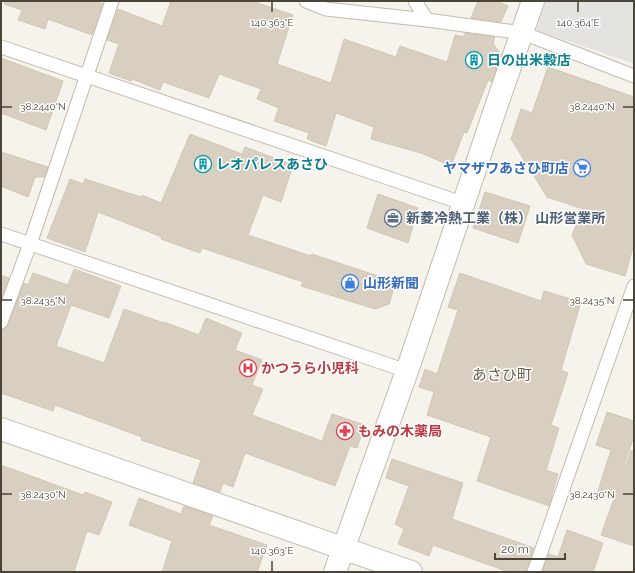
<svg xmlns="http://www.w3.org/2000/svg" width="635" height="573" viewBox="0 0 635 573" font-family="Raleway,'Noto Sans JP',sans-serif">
	<rect width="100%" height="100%" fill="#f6f3ec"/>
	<!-- parking -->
	<path fill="#e5e3e0" d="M546,1H634V64L536,30Z"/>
	<!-- building -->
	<g fill="#d8cfc1" stroke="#d3c7b4">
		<path d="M5,1H95L103,4L92,35L48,19L45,29L18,20L22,10L4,4Z"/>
		<path d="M171,1H252L293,15L277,64L331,83L344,39L396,57L400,46L447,62L455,35L463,37L465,33L495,37L493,43L501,55L492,82L488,80L467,133L464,132L451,166L421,153L371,139L374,127L336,113L326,146L307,139L309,133L274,121L279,108L257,99L261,89L219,74L209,98L163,82L160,90L132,79L131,81L109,73L119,44L107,40L118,9L162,26Z"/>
		<path d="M478,1H496L508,6L501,22L471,18Z"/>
		<path d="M1,58L63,81L46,130L1,113Z"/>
		<path d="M548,67L634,97V244L625,276L586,264L572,235L583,209L547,197L511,139L521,109L532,113Z"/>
		<path d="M190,134L242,154L245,147L293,165L281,202L263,195L248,235L311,256L312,254L396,282L389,304L375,309L301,286L303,282L202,248L200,253L161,239L162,237L98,212L85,252L47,238L70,179L83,184L85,179L141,197L142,195L161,203Z"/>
		<path d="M1,152L48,167L44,177H35L28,197L1,186Z"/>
		<path d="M485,192L530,206L518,243L473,228Z"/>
		<path d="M378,194L418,208L408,243L367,228Z"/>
		<path d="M74,269L121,286L109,318L71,305L56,346L104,363L124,309L164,323V322L199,335L206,318L242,333L235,350L262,360L252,385L263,389L252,415L322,441L332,414L365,425L357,448L350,446L335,486L245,453L233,487L223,483L220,492L193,483L201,460L141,440L142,437L55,405L53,411L1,393V330L6,328L8,325L24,283L28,285L33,273L68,285Z"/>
		<path d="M460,273L541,301L544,291L581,302L561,370L568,373L551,425L559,428L546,470L558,474L549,506L477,481L491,437L427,415L434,392L419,387L425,369L437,374L458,310L448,307Z"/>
		<path d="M1,275L9,278L1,299Z"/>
		<path d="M607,412L634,421V436L624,466H626L631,450L634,451V546L601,535L615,496L613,499L597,494L611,450L596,445Z"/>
		<path d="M392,459L463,483L452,519L534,548L526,572H509L433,545L429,556L398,544L404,529L395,524L409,486L386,478Z"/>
		<path d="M1,465L83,495L85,492L112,502L99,535L87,531L74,572H1Z"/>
		<path d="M139,498L181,514L184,506L213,516L209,525L267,545L257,572H162L172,541L129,525Z"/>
		<path d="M567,530L603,543L593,572H542L549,554L558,557Z"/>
	</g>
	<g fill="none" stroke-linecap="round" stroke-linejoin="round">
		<!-- service casing -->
		<g stroke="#c2bbae" stroke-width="15">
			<g id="service">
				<path d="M306,1L326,9L427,20L523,33L634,76"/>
				<path d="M415,1L427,20"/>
				<path d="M1,47L465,204"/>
				<path d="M1,234L407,371"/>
				<path d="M1,322L30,244L112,1"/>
				<path d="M534,572L634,286"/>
			</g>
		</g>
		<!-- minor casing -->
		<g stroke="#c2bbae" stroke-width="24">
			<g id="minor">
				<path d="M1,429L411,572"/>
				<path d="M335,572L407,371L498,101L533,1"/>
			</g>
		</g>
		<!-- service -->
		<use href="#service" stroke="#fff" stroke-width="13"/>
		<!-- minor -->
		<use href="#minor" stroke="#fff" stroke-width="22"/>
	</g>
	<!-- ticks -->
	<path fill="none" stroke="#4b4439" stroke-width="1.5" d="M272,2V12M578,2V12M2,107H12M623,107H633M2,300H12M623,300H633M2,494H12M623,494H633M272,561V571"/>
	<!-- icons -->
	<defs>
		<g id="building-ring" transform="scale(0.9)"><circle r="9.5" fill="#fff" stroke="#0f9aa8" stroke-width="1.5"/><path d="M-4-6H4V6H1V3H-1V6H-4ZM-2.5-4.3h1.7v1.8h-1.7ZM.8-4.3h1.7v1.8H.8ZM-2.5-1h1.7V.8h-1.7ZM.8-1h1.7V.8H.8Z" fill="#0f9aa8"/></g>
		<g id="supermarket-ring" transform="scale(0.9)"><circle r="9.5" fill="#fff" stroke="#3f7fe0" stroke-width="1.5"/><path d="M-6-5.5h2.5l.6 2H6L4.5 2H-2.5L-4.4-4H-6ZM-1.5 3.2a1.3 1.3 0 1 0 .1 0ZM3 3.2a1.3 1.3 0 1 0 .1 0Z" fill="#3f7fe0"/></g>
		<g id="office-ring" transform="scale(0.9)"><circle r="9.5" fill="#fff" stroke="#5c6f8a" stroke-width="1.5"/><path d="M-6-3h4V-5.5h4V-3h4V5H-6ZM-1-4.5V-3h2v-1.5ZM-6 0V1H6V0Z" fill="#5c6f8a"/></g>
		<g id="shop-ring" transform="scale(0.9)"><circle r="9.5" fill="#fff" stroke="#3f7fe0" stroke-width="1.5"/><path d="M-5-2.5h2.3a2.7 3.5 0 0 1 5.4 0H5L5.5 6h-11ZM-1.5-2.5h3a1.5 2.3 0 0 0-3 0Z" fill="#3f7fe0"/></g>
		<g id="hospital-ring" transform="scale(0.9)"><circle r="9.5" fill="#fff" stroke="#e0444e" stroke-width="1.5"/><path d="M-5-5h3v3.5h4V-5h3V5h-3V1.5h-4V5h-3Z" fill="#e0444e"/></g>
		<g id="pharmacy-ring" transform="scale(0.9)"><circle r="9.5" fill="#fff" stroke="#e0444e" stroke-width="1.5"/><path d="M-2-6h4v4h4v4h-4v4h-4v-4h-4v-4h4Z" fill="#e0444e"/></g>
	</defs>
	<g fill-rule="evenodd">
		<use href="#building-ring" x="474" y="60"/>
		<use href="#building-ring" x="203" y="164"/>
		<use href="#supermarket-ring" x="582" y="168"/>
		<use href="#office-ring" x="393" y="218"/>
		<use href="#shop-ring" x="350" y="283"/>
		<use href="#hospital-ring" x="248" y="368"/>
		<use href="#pharmacy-ring" x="345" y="431"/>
	</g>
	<g text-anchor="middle" stroke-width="3" stroke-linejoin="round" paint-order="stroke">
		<!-- culture labels -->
		<g font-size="14" font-weight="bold" fill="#0d838f" stroke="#fff" text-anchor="start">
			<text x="487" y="65">日の出米穀店</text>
			<text x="216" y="169">レオパレスあさひ</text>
		</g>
		<!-- shop labels -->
		<g font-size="14" font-weight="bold" fill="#366cbe" stroke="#fff" text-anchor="end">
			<text x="569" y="173">ヤマザワあさひ町店</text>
			<text x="363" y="288" text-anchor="start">山形新聞</text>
		</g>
		<!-- service labels -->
		<g font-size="14" font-weight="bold" fill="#4e5e75" stroke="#fff" text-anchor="start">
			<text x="406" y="223">新菱冷熱工業（株） 山形営業所</text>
		</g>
		<!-- health labels -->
		<g font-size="14" font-weight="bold" fill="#be3a42" stroke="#fff" text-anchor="start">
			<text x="261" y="373">かつうら小児科</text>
			<text x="358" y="436">もみの木薬局</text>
		</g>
		<!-- neighbourhood labels -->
		<g font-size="15" fill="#6e6250" stroke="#fff">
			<text x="502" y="380">あさひ町</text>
		</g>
	</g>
	<g font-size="10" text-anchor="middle" fill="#4b4439" stroke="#fff" stroke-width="3" stroke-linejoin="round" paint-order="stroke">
		<text x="272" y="26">140.363°E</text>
		<text x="578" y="26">140.364°E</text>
		<text x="43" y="110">38.2440°N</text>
		<text x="592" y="110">38.2440°N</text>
		<text x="43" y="304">38.2435°N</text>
		<text x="592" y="304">38.2435°N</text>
		<text x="43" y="498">38.2430°N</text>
		<text x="592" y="498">38.2430°N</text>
		<text x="272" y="554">140.363°E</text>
	</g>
	<!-- border -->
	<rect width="635" height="573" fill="none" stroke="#4b4439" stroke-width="4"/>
	<!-- scale -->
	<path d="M495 553v6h70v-6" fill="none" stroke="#4b4439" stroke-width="2"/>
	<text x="501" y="553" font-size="12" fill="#4b4439" stroke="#ffffff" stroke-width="3" paint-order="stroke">20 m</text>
</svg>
